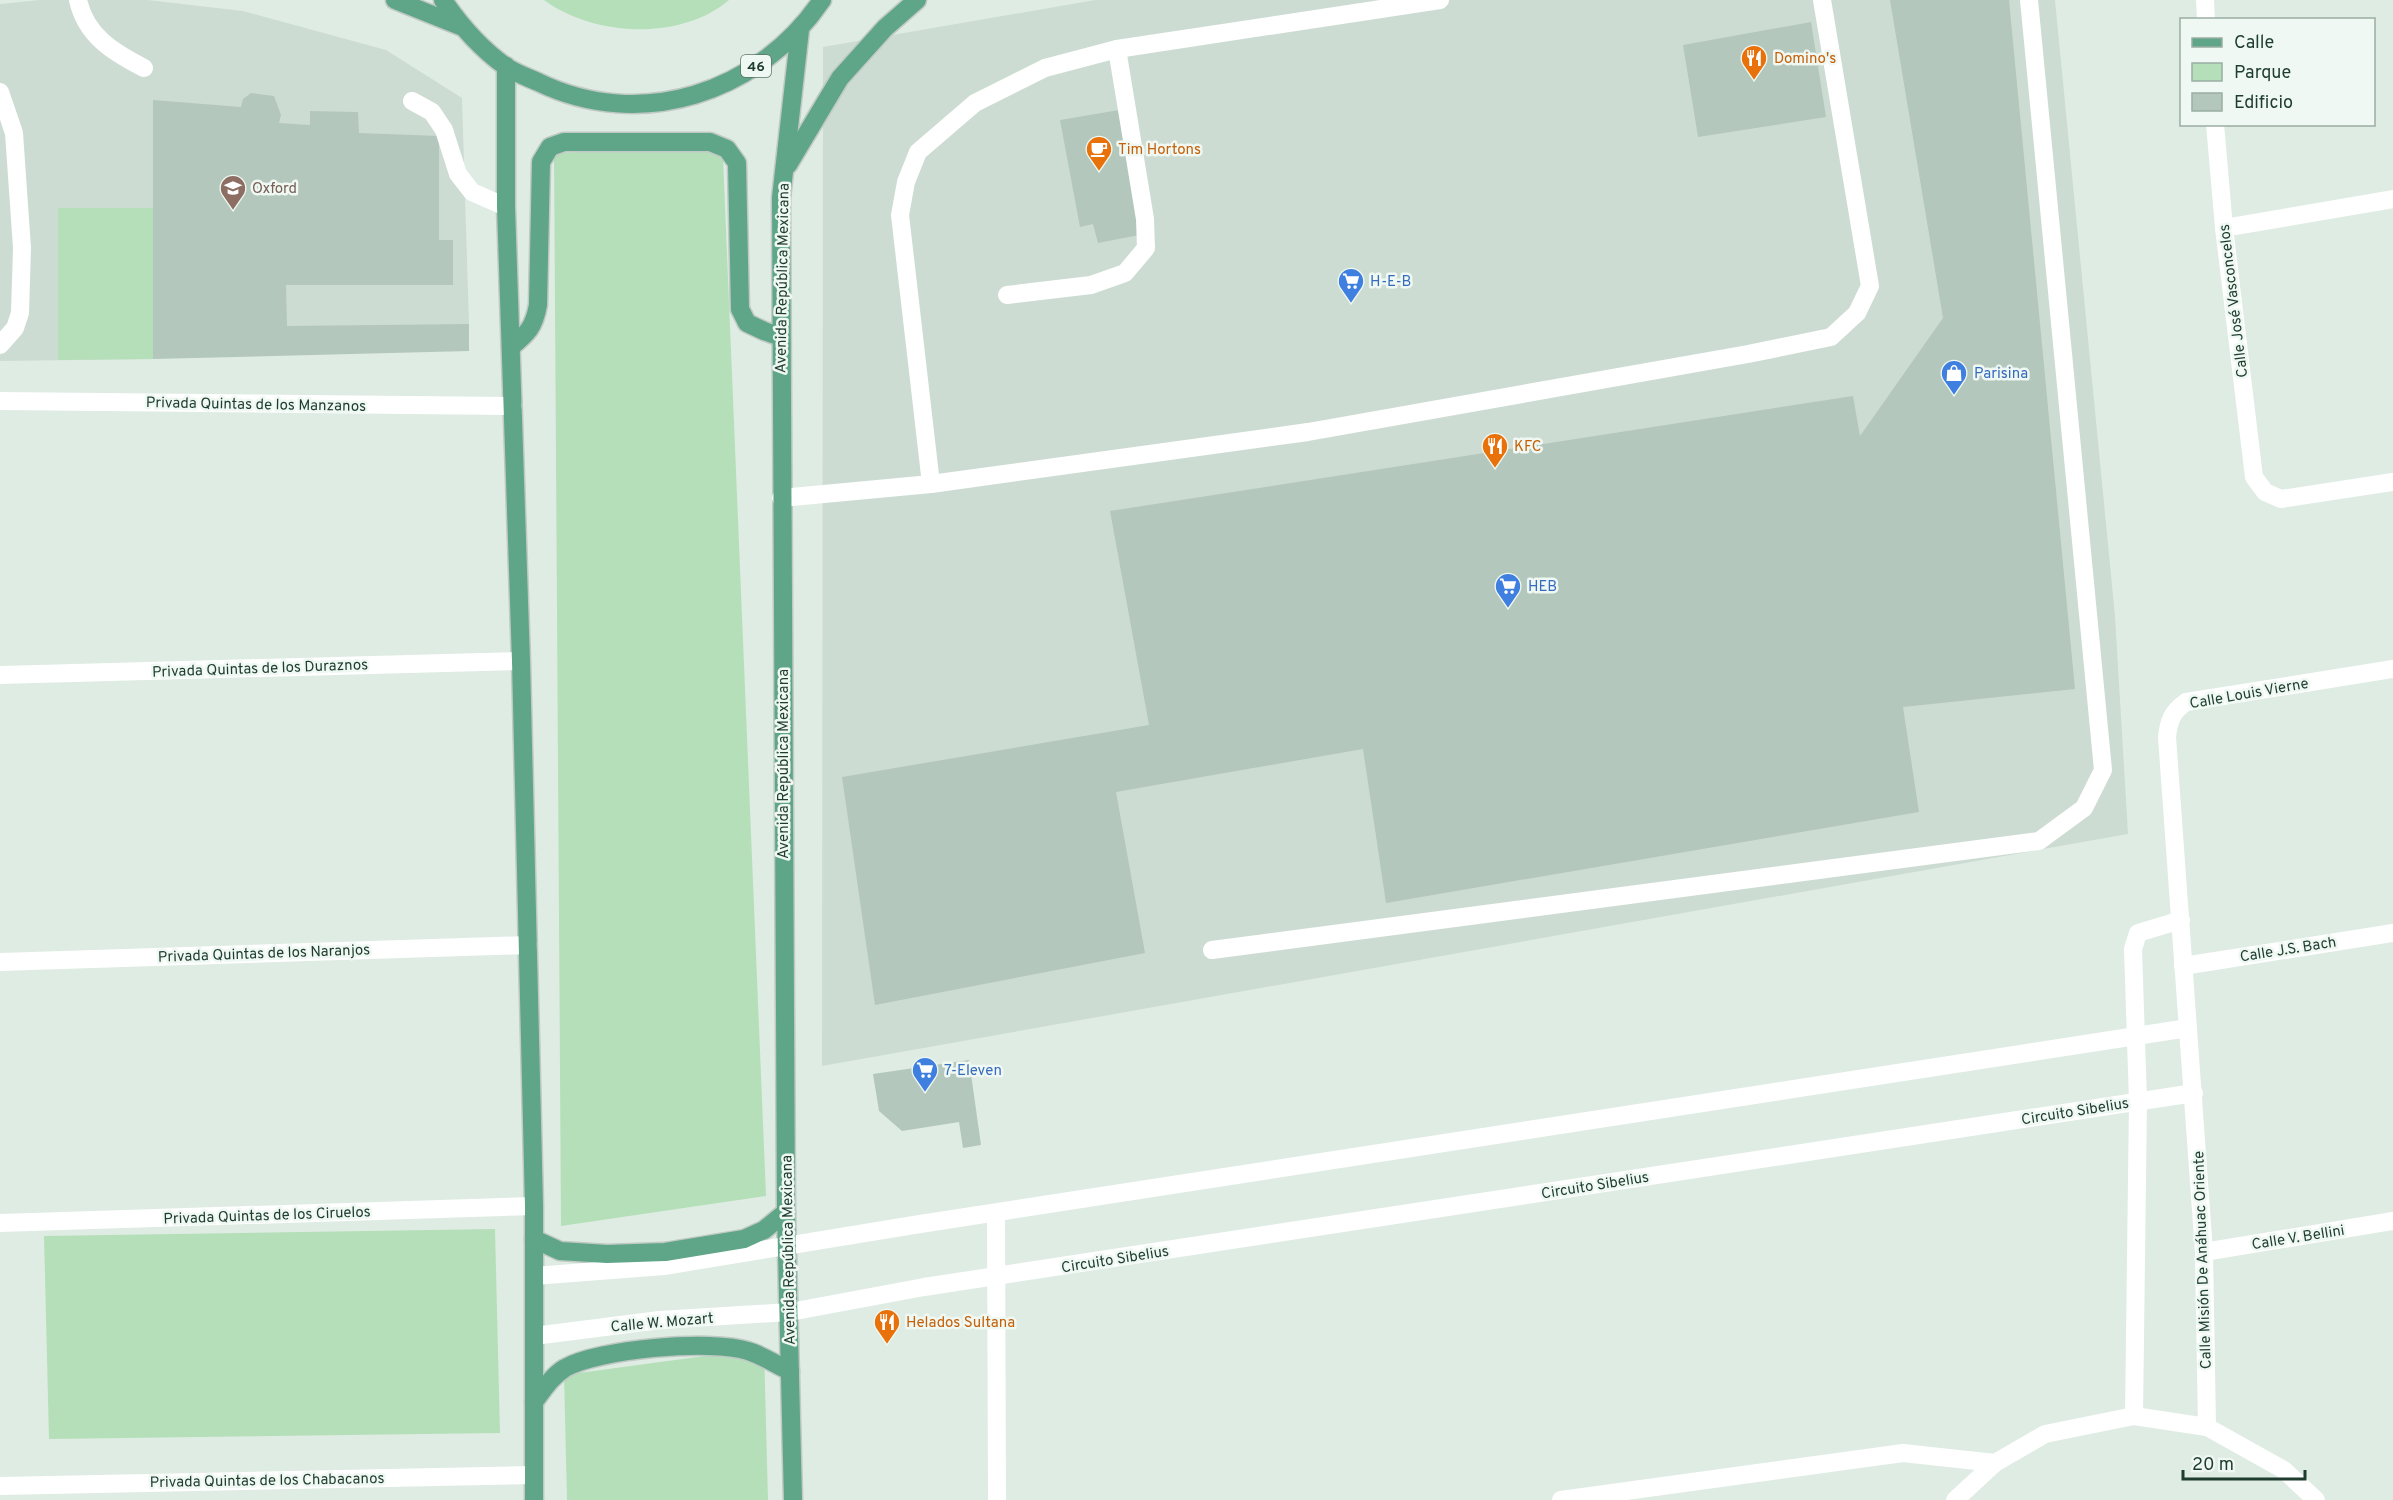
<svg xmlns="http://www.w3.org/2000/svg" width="2393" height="1500" viewBox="0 0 2393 1500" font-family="Overpass,sans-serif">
	<rect width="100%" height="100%" fill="#dfece3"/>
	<!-- built -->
	<g fill="#cddcd2">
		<path d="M40,0H148L243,11L386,50L462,98L469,324L153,359L0,361V4Z"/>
		<path d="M1095,0H2055L2115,616L2128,834L822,1066L823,47Z"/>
	</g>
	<!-- green -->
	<g fill="#b5dfb9">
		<path d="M544,0H729C681,41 594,37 544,0Z"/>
		<path d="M646,149L709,152L723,157L766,1196L561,1226L554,153Z"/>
		<path d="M58,208H153V359L58,360Z"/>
		<path d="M495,1229L500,1433L49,1439L44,1236Z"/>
		<path d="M764,1348L768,1500H567L564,1375Z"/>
	</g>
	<!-- building -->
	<g fill="#b4c7bc">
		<path d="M1890,0H2009L2075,689L1903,707L1919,812L1386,903L1363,749L1116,792L1145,953L875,1005L842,777L1149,725L1110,511L1853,396L1860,436L1943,318Z"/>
		<path d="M1811,22L1826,117L1698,137L1683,45Z"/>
		<path d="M251,93L274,96L281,115L279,123L310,125V111L358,112L359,133L439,136V240H453V285H286L287,326L469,324V351L153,359V100L241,107L243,99Z"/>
		<path d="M1119,110L1139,235L1098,243L1093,224L1080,227L1060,120Z"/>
		<path d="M969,1060L981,1145L963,1148L959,1122L902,1131L879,1111L873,1074Z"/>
	</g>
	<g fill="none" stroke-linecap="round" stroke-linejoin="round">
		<!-- major casing -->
		<g stroke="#c0c9c5" stroke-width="21">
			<g id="major">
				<path d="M395,0L460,26"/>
				<path d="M443,0C460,25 480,48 505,66C515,73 527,77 538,82C641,132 759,93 822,0"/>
				<path d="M506,66V207L521,661L534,1206V1500"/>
				<path d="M788,165L840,78L885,28L917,0"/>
				<path d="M511,347C528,333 534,327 538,305L541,162L550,147L564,142H710L727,149L737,163L740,309L747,323L764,331L781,337"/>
				<path d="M534,1239L560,1251L607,1254L665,1252L744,1239L764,1230L786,1212"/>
				<path d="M534,1402C543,1390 552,1376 565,1368C598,1349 712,1339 748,1351C762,1355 776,1365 790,1371"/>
				<path d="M793,1500L786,1212L781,198L800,30"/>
			</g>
		</g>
		<!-- minor -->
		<g stroke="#fff" stroke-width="18">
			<path d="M78,0C86,36 113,52 144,68"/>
			<path d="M2205,0L2206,20"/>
			<path d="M0,92L14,133L22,248L20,313L15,328L0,345"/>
			<path d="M412,101L432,112L444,130L458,174L472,192L506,207"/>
			<path d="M2215,124L2224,228L2254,477L2265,492L2281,499L2393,482"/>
			<path d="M2224,228L2393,199"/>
			<path d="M1007,295L1091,285L1125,273L1146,248L1145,219L1117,49"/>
			<path d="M0,401L513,406"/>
			<path d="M931,484L900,215L906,182L918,152L975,103L1045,68L1117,49L1440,0"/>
			<path d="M781,498L931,484L1308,432L1748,354L1831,337L1857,313L1870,286L1822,0"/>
			<path d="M0,675L521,661"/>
			<path d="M1212,950L2039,841L2084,808L2103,770L2029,0"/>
			<path d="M0,962L528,945"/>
			<path d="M2183,966L2393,933"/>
			<path d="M996,1214L997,1500"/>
			<path d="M0,1223L534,1206"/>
			<path d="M2204,1252L2393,1221"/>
			<path d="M534,1276L664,1266L920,1224L2188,1028"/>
			<path d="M534,1336L660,1320L790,1312L924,1287L2194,1093"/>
			<path d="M2134,1416L2138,1101L2133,949L2138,933L2181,920"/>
			<path d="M2207,1427L2204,1252L2167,737C2169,720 2172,712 2186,702L2393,669"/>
			<path d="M0,1486L533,1475"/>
			<path d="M1561,1500L1903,1453L1995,1463"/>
			<path d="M1955,1500L1995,1463L2045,1434L2134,1416L2207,1427L2284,1470L2316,1500"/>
		</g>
		<!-- major -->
		<use href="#major" stroke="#5ea687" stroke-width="18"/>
	</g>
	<!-- icons -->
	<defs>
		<g id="restaurant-pin" transform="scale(1.35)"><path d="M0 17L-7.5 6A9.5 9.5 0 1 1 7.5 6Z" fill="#e8710a" stroke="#eff8f2"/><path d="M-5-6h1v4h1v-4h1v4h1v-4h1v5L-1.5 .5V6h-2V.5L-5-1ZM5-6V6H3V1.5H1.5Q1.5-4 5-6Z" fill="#fff"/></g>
		<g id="cafe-pin" transform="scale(1.35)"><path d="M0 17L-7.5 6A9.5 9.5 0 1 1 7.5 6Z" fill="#e8710a" stroke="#eff8f2"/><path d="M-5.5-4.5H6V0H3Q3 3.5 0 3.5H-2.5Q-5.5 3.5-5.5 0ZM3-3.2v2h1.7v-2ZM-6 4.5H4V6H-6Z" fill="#fff"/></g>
		<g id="school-pin" transform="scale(1.35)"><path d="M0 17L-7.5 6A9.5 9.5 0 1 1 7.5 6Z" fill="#8d6e63" stroke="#eff8f2"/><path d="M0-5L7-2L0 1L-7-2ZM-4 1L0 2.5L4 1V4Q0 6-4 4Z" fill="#fff"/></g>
		<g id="supermarket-pin" transform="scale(1.35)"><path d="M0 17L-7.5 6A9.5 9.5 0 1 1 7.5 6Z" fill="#3f7fe0" stroke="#eff8f2"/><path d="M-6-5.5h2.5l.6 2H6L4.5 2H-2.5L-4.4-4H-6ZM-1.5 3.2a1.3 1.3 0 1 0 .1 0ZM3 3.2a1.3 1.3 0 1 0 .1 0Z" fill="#fff"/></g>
		<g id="shop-pin" transform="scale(1.35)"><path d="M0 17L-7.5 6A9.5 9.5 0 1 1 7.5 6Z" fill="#3f7fe0" stroke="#eff8f2"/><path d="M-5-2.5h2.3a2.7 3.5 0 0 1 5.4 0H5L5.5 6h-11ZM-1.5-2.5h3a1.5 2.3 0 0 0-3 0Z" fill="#fff"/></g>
	</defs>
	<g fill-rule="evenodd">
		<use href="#restaurant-pin" x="1754" y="58"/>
		<use href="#cafe-pin" x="1099" y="149"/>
		<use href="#school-pin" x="233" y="188"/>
		<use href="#supermarket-pin" x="1351" y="281"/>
		<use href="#shop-pin" x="1954" y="373"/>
		<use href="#restaurant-pin" x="1495" y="446"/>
		<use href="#supermarket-pin" x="1508" y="586"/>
		<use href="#supermarket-pin" x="925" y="1070"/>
		<use href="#restaurant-pin" x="887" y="1322"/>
	</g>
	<g text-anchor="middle" stroke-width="5" stroke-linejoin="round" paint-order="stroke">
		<!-- shield labels -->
		<rect fill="#eff8f2" stroke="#5d756a" stroke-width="1.5" x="741" y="55" width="30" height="22" rx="4.5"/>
		<g font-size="14" font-weight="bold" fill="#1e3d2f">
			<text x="756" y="71">46</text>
		</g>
		<!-- food labels -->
		<g font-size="15" fill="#c56008" stroke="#eff8f2" text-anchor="start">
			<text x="1774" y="63">Domino's</text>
			<text x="1118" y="154">Tim Hortons</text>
			<text x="1514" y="451">KFC</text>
			<text x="906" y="1327">Helados Sultana</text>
		</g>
		<!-- education labels -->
		<g font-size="15" fill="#785e54" stroke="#eff8f2" text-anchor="start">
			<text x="252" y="193">Oxford</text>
		</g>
		<!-- street labels -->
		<g font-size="15" fill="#1e3d2f" stroke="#eff8f2">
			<text transform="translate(782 278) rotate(-89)" y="5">Avenida República Mexicana</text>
			<text transform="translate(2233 301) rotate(-97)" y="5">Calle José Vasconcelos</text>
			<text transform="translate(256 404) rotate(1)" y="5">Privada Quintas de los Manzanos</text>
			<text transform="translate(260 668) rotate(-2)" y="5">Privada Quintas de los Duraznos</text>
			<text transform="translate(2249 693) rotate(-10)" y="5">Calle Louis Vierne</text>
			<text transform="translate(783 764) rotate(-90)" y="5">Avenida República Mexicana</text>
			<text transform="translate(2288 949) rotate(-9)" y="5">Calle J.S. Bach</text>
			<text transform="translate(264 953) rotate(-2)" y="5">Privada Quintas de los Naranjos</text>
			<text transform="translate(2075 1111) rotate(-9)" y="5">Circuito Sibelius</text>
			<text transform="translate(1595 1185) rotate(-9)" y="5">Circuito Sibelius</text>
			<text transform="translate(267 1215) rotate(-2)" y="5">Privada Quintas de los Ciruelos</text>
			<text transform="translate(2298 1237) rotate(-9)" y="5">Calle V. Bellini</text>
			<text transform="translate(788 1250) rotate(-91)" y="5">Avenida República Mexicana</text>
			<text transform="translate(1115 1259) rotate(-9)" y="5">Circuito Sibelius</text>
			<text transform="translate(2202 1260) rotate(-92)" y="5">Calle Misión De Anáhuac Oriente</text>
			<text transform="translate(662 1322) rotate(-5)" y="5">Calle W. Mozart</text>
			<text transform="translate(267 1480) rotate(-1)" y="5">Privada Quintas de los Chabacanos</text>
		</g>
		<!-- shop labels -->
		<g font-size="15" fill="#366cbe" stroke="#eff8f2" text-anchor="start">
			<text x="1370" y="286">H-E-B</text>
			<text x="1974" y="378">Parisina</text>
			<text x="1528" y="591">HEB</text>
			<text x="944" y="1075">7-Eleven</text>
		</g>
	</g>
	<!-- legend -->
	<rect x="2180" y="18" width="195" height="108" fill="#eff8f2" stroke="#9bada4" stroke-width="1.5"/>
	<rect x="2192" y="38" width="30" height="9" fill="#5ea687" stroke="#9bada4" stroke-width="1.5"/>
	<text x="2234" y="48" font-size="18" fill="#1e3d2f">Calle</text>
	<rect x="2192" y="63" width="30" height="18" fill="#b5dfb9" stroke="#9bada4" stroke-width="1.5"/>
	<text x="2234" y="78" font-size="18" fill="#1e3d2f">Parque</text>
	<rect x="2192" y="93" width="30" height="18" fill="#b4c7bc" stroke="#9bada4" stroke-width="1.5"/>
	<text x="2234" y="108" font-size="18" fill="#1e3d2f">Edificio</text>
	<!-- scale -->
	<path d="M2183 1470v9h122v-9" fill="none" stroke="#1e3d2f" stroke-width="3"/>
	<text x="2192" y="1470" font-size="18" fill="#1e3d2f" stroke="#eff8f2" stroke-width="4.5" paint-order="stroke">20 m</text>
</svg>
